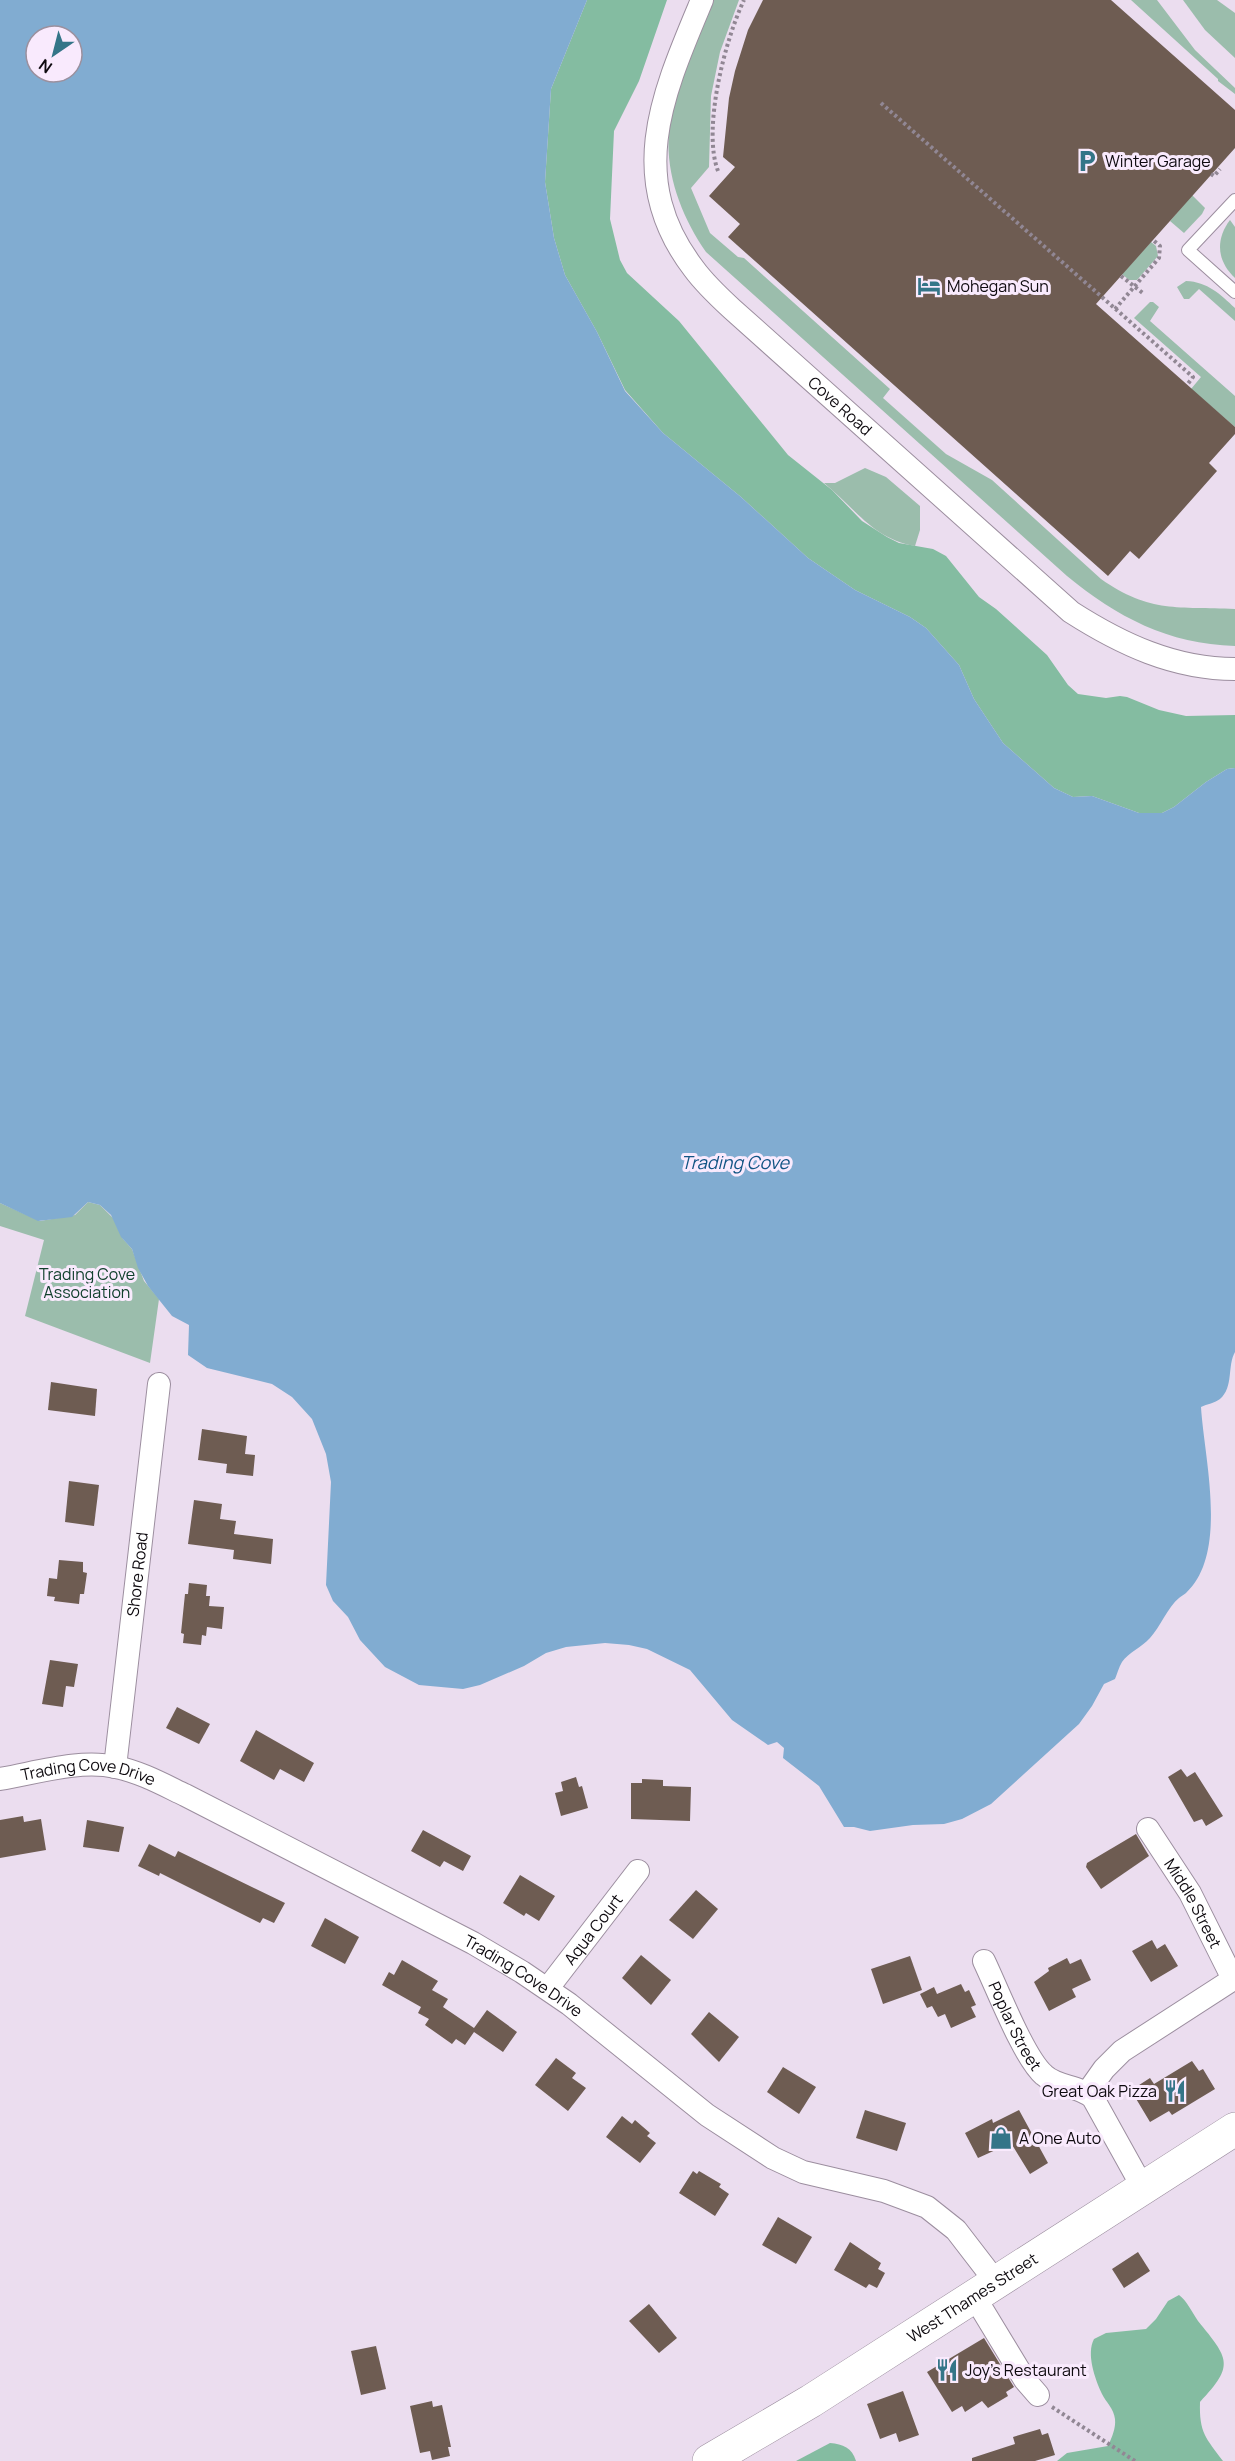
<svg xmlns="http://www.w3.org/2000/svg" width="1235" height="2461" viewBox="0 0 1235 2461" font-family="Manrope,sans-serif">
	<rect width="100%" height="100%" fill="#ebddef"/>
	<!-- green -->
	<g fill="#9bbdac">
		<path d="M714,0H739L720,52L711,96L709,167L691,188L710,233L738,257L744,258L890,389L883,398L946,454L992,480L1101,579C1151,614 1178,606 1235,609V646C1168,644 1117,617 1067,576L706,252C682,217 665,174 669,131C672,93 699,37 714,0Z"/>
		<path d="M1131,0H1157L1195,50L1235,88V94L1218,81V79Z"/>
		<path d="M1183,0H1217L1235,13V58L1205,30Z"/>
		<path d="M1192,195L1205,208L1202,214L1184,233L1170,221Z"/>
		<path d="M1230,220L1235,227V278C1217,261 1215,240 1230,220Z"/>
		<path d="M1151,242L1156,246L1158,256L1137,280H1129L1122,274Z"/>
		<path d="M1186,281C1208,282 1220,294 1235,308V321L1199,289L1189,299H1184L1177,287Z"/>
		<path d="M1150,302H1153L1159,307L1150,321L1235,396V427L1191,389L1201,377L1134,318Z"/>
		<path d="M865,468L886,477L920,506V530L915,546C873,539 855,508 824,483H835Z"/>
		<path d="M88,1202L100,1205L113,1218L123,1239L132,1249L144,1281L159,1299L150,1363L25,1316L44,1240L0,1226V1203L40,1221L75,1215Z"/>
	</g>
	<!-- forest -->
	<g fill="#84bca1">
		<path d="M587,0H667L639,81L614,131L610,219L620,260L627,273L679,321L788,455L832,490L862,521L887,537L899,543L933,549L946,556L979,597L996,609L1047,655L1068,685L1078,694L1106,698L1120,696L1127,697L1159,710L1186,716L1235,715V768L1227,769L1206,782L1174,807L1162,813H1139L1092,796L1073,797L1054,788L1003,743L974,699L959,665L926,628L910,617L855,590L808,558L741,497L663,433L625,390L597,332L565,275L554,238L545,182L551,89Z"/>
		<path d="M1179,2295C1187,2301 1192,2312 1198,2321C1229,2359 1235,2365 1200,2402C1199,2433 1206,2438 1223,2461H1057L1067,2453L1108,2446C1112,2437 1116,2428 1115,2419C1114,2409 1106,2402 1102,2394C1095,2379 1086,2354 1094,2339L1106,2333L1146,2329L1156,2319L1168,2301Z"/>
		<path d="M830,2443C843,2444 852,2448 856,2461H796Z"/>
	</g>
	<!-- water -->
	<path fill="#81acd1" fill-rule="evenodd" d="M0,0H587L551,89L545,182L554,238L565,275L597,332L625,391L663,433L741,497L808,558L855,590L910,617L926,628L959,665L974,699L1003,743L1054,788L1073,797L1092,796L1139,813H1162L1174,807L1206,782L1227,769L1235,768V1352C1227,1366 1234,1387 1220,1399C1215,1403 1207,1404 1201,1407C1204,1458 1229,1553 1186,1593C1184,1595 1181,1596 1179,1598C1168,1607 1160,1627 1150,1638C1142,1647 1128,1653 1122,1662C1119,1667 1117,1674 1115,1679L1104,1684L1092,1706L1079,1724L991,1804L962,1819L944,1824L913,1825L870,1831L854,1827H844L819,1786L783,1758L784,1748L777,1742L768,1745L732,1720L690,1670L647,1649L629,1645L605,1643L566,1647L546,1653L524,1666L480,1685L463,1689L419,1685L385,1667L360,1640L348,1617L333,1601L326,1585L331,1482L326,1454L312,1419L292,1397L272,1384L207,1368L188,1355L189,1325L172,1316L148,1286L138,1268L132,1249L121,1237L111,1215L100,1205L88,1202L72,1217L38,1221L0,1203ZM36,36H72V72H36Z"/>
	<!-- building -->
	<g fill="#6e5c52">
		<path d="M763,0H1111L1235,110V148L1096,304L1235,427V434L1209,463L1217,471L1139,559L1130,551L1108,576L728,237L740,224L709,196L735,167L723,157L729,98L735,71L748,30Z"/>
		<path d="M51,1382L97,1389L95,1416L48,1410Z"/>
		<path d="M202,1429L247,1436L245,1454L255,1455L253,1476L226,1473L227,1464L198,1460Z"/>
		<path d="M69,1481L99,1485L94,1526L65,1522Z"/>
		<path d="M194,1500L222,1504L220,1519L236,1521L234,1534L273,1539L271,1564L233,1559L234,1550L188,1544Z"/>
		<path d="M59,1560L83,1562V1572L87,1573L84,1594H80L79,1604L54,1601L55,1597L47,1596L49,1578L57,1579Z"/>
		<path d="M189,1583L207,1585L206,1596H210L209,1606L224,1607L222,1629L207,1627L206,1636L202,1635L201,1645L183,1643L184,1634L181,1633L185,1594H188Z"/>
		<path d="M50,1660L78,1664L74,1687L66,1686L63,1707L42,1704Z"/>
		<path d="M177,1707L210,1724L199,1744L166,1728Z"/>
		<path d="M256,1730L314,1763L304,1782L280,1769L274,1780L240,1761Z"/>
		<path d="M1181,1769L1187,1777L1195,1772L1223,1816L1206,1826L1202,1819L1194,1822L1168,1777Z"/>
		<path d="M576,1777L579,1787L582,1786L588,1808L561,1816L555,1793L563,1791L561,1782Z"/>
		<path d="M642,1779L663,1780V1786L691,1787L690,1821L631,1819V1783H642Z"/>
		<path d="M23,1816L24,1822L41,1819L46,1850L0,1858V1820Z"/>
		<path d="M87,1820L124,1827L119,1852L83,1847Z"/>
		<path d="M423,1830L471,1856L463,1871L444,1861L440,1867L411,1851Z"/>
		<path d="M1136,1834L1149,1856L1101,1889L1086,1867L1087,1863Z"/>
		<path d="M149,1844L175,1857L178,1851L285,1903L274,1923L263,1918L260,1923L160,1873L159,1876L138,1866Z"/>
		<path d="M520,1875L555,1896L539,1921L526,1913L524,1916L503,1903Z"/>
		<path d="M696,1890L718,1909L693,1939L669,1920Z"/>
		<path d="M325,1918L359,1937L345,1964L311,1946Z"/>
		<path d="M1152,1940L1157,1949L1165,1944L1178,1966L1151,1982L1132,1951Z"/>
		<path d="M641,1955L671,1980L651,2005L622,1978Z"/>
		<path d="M910,1956L922,1990L883,2004L871,1969Z"/>
		<path d="M1067,1958L1070,1964L1081,1959L1091,1980L1072,1989L1076,1997L1049,2011L1034,1982L1049,1971L1048,1968Z"/>
		<path d="M402,1960L438,1981L432,1990L448,1999L443,2007L474,2028L487,2010L517,2032L503,2052L474,2032L465,2045L456,2039L452,2044L425,2025L429,2019L418,2013L421,2007L382,1985L389,1972L394,1975Z"/>
		<path d="M961,1984L965,1992L969,1990L976,2005L971,2007L976,2017L951,2028L945,2014L938,2017L932,2006L927,2008L920,1994L934,1987L937,1994Z"/>
		<path d="M709,2012L739,2037L719,2062L691,2034Z"/>
		<path d="M556,2058L576,2073L572,2078L586,2088L568,2111L535,2085Z"/>
		<path d="M1192,2061L1199,2071L1203,2069L1215,2089L1172,2115L1169,2111L1150,2122L1135,2097L1140,2093L1136,2087L1150,2078L1154,2084Z"/>
		<path d="M783,2067L816,2087L799,2114L767,2092Z"/>
		<path d="M865,2110L906,2123L897,2151L856,2138Z"/>
		<path d="M1019,2110L1048,2163L1030,2174L1011,2143L978,2158L965,2133L992,2119L993,2123Z"/>
		<path d="M622,2116L632,2124L635,2120L650,2133L647,2136L656,2143L640,2163L606,2137Z"/>
		<path d="M693,2171L697,2174L699,2171L721,2184L719,2187L729,2194L715,2216L679,2193Z"/>
		<path d="M778,2217L812,2237L796,2264L762,2245Z"/>
		<path d="M850,2242L881,2263L878,2269L885,2273L877,2288L869,2284L866,2288L834,2270Z"/>
		<path d="M1138,2252L1150,2271L1124,2288L1112,2269Z"/>
		<path d="M649,2304L677,2338L659,2353L629,2321Z"/>
		<path d="M984,2338L1014,2387L1006,2392L1008,2396L988,2408L982,2401L965,2412L962,2406L952,2412L927,2372Z"/>
		<path d="M376,2346L386,2389L361,2395L351,2351Z"/>
		<path d="M903,2391L919,2435L899,2442L896,2433L880,2439L867,2404Z"/>
		<path d="M432,2401L433,2407L442,2405L451,2447H448L450,2456L432,2460L430,2451L420,2453L410,2406Z"/>
		<path d="M1040,2429L1042,2435L1048,2433L1055,2455L1035,2461H972V2458L1015,2444L1013,2437Z"/>
	</g>
	<g fill="none" stroke-linecap="round" stroke-linejoin="round">
		<!-- lane casing -->
		<g stroke="#9c8e9f" stroke-width="14">
			<path id="lane" d="M1235,200L1188,250L1235,292"/>
		</g>
		<!-- street casing -->
		<g stroke="#9c8e9f" stroke-width="24">
			<g id="street">
				<path id="s1" d="M702,0C663,93 624,178 694,269C705,284 719,297 732,309L1071,612C1121,644 1174,669 1235,669"/>
				<path id="s2" d="M115,1767L159,1384"/>
				<path id="s3" d="M0,1779C36,1773 79,1759 116,1767C140,1772 162,1784 185,1795L473,1943L522,1972L569,2004L707,2115L773,2158L803,2172L884,2191L927,2207L956,2230L996,2282"/>
				<path id="s4" d="M1148,1829L1190,1893L1233,1979"/>
				<path id="s5" d="M984,1961C997,1988 1024,2058 1044,2075C1058,2088 1079,2085 1093,2098L1143,2188"/>
				<path id="s6" d="M548,1988L638,1871"/>
				<path d="M1087,2093L1104,2069L1122,2051L1235,1978"/>
				<path d="M974,2296L1025,2380L1038,2395"/>
			</g>
		</g>
		<!-- secondary casing -->
		<g stroke="#9c8e9f" stroke-width="34">
			<g id="secondary">
				<path id="s7" d="M709,2461L811,2401L1235,2129"/>
			</g>
		</g>
		<!-- path -->
		<g stroke="#918794" stroke-width="4" stroke-dasharray="3 3" stroke-linecap="butt">
			<path d="M881,103L1193,377L1187,385"/>
			<path d="M718,171C702,129 725,40 744,0"/>
			<path d="M1211,174L1214,176L1220,169"/>
			<path d="M1121,276L1144,294"/>
			<path d="M1115,309L1159,258L1160,246L1153,240"/>
			<path d="M1052,2407L1135,2461"/>
		</g>
		<!-- lane -->
		<use href="#lane" stroke="#fff" stroke-width="12"/>
		<!-- street -->
		<use href="#street" stroke="#fff" stroke-width="22"/>
		<!-- secondary -->
		<use href="#secondary" stroke="#fff" stroke-width="33"/>
	</g>
	<!-- icons -->
	<defs>
		<g id="parking-bare" transform="scale(1.8)"><path d="M-3.5-5.5H1a3.5 3.5 0 0 1 0 7H-1V5.5H-3.5ZM-1-3.4V-.6H.8a1.4 1.4 0 0 0 0-2.8Z" fill="#347588" stroke="#f9eafd" stroke-width="2.5" paint-order="stroke"/></g>
		<g id="hotel-bare" transform="scale(1.8)"><path d="M-6-4.5h1.5V1H6V5H4.5V3h-9V5H-6ZM-4 0a1.8 1.8 0 1 1 3.6 0ZM.5 0V-2.5h3Q6-2.5 6 0Z" fill="#347588" stroke="#f9eafd" stroke-width="2.5" paint-order="stroke"/></g>
		<g id="restaurant-bare" transform="scale(1.8)"><path d="M-5-6h1v4h1v-4h1v4h1v-4h1v5L-1.5 .5V6h-2V.5L-5-1ZM5-6V6H3V1.5H1.5Q1.5-4 5-6Z" fill="#347588" stroke="#f9eafd" stroke-width="2.5" paint-order="stroke"/></g>
		<g id="shop-bare" transform="scale(1.8)"><path d="M-5-2.5h2.3a2.7 3.5 0 0 1 5.4 0H5L5.5 6h-11ZM-1.5-2.5h3a1.5 2.3 0 0 0-3 0Z" fill="#347588" stroke="#f9eafd" stroke-width="2.5" paint-order="stroke"/></g>
	</defs>
	<g fill-rule="evenodd">
		<use href="#parking-bare" x="1087" y="161"/>
		<use href="#hotel-bare" x="929" y="286"/>
		<use href="#restaurant-bare" x="1175" y="2091"/>
		<use href="#shop-bare" x="1001" y="2138"/>
		<use href="#restaurant-bare" x="947" y="2370"/>
	</g>
	<g text-anchor="middle" stroke-width="6" stroke-linejoin="round" paint-order="stroke">
		<!-- poi labels -->
		<g font-size="16" fill="#0e0a0f" stroke="#f9eafd" text-anchor="start">
			<text x="1105" y="167">Winter Garage</text>
			<text x="947" y="292">Mohegan Sun</text>
			<text x="1157" y="2097" text-anchor="end">Great Oak Pizza</text>
			<text x="1019" y="2144">A One Auto</text>
			<text x="965" y="2376">Joy's Restaurant</text>
		</g>
		<!-- street labels -->
		<g font-size="16" fill="#0e0a0f" stroke="#f9eafd">
			<text dy="6" stroke="none"><textPath href="#s1" startOffset="486">Cove Road</textPath></text>
			<text dy="6" stroke="none"><textPath href="#s2" startOffset="194">Shore Road</textPath></text>
			<text dy="6" stroke="none"><textPath href="#s3" startOffset="90">Trading Cove Drive</textPath></text>
			<text dy="6" stroke="none"><textPath href="#s4" startOffset="87">Middle Street</textPath></text>
			<text dy="6" stroke="none"><textPath href="#s6" startOffset="74">Aqua Court</textPath></text>
			<text dy="6" stroke="none"><textPath href="#s3" startOffset="576">Trading Cove Drive</textPath></text>
			<text dy="6" stroke="none"><textPath href="#s5" startOffset="72">Poplar Street</textPath></text>
			<text dy="6" stroke="none"><textPath href="#s7" startOffset="310">West Thames Street</textPath></text>
		</g>
		<!-- park labels -->
		<g font-size="16" fill="#11402d" stroke="#f9eafd">
			<text x="87" y="1280">Trading Cove<tspan x="87" dy="18">Association</tspan></text>
		</g>
		<!-- water labels -->
		<g font-size="18" font-style="italic" fill="#115484" stroke="#f9eafd">
			<text x="735" y="1169">Trading Cove</text>
		</g>
	</g>
	<!-- north arrow -->
	<g transform="translate(54 54) rotate(215)"><circle r="28" fill="#f9eafd" stroke="#9b909e" stroke-width="1.5"/>
	<path d="M0-4.5L10 22L0 15L-10 22Z" fill="#347588"/>
	<text y="-9" font-size="16" font-weight="bold" text-anchor="middle" fill="#0e0a0f">N</text>
	</g>
</svg>
